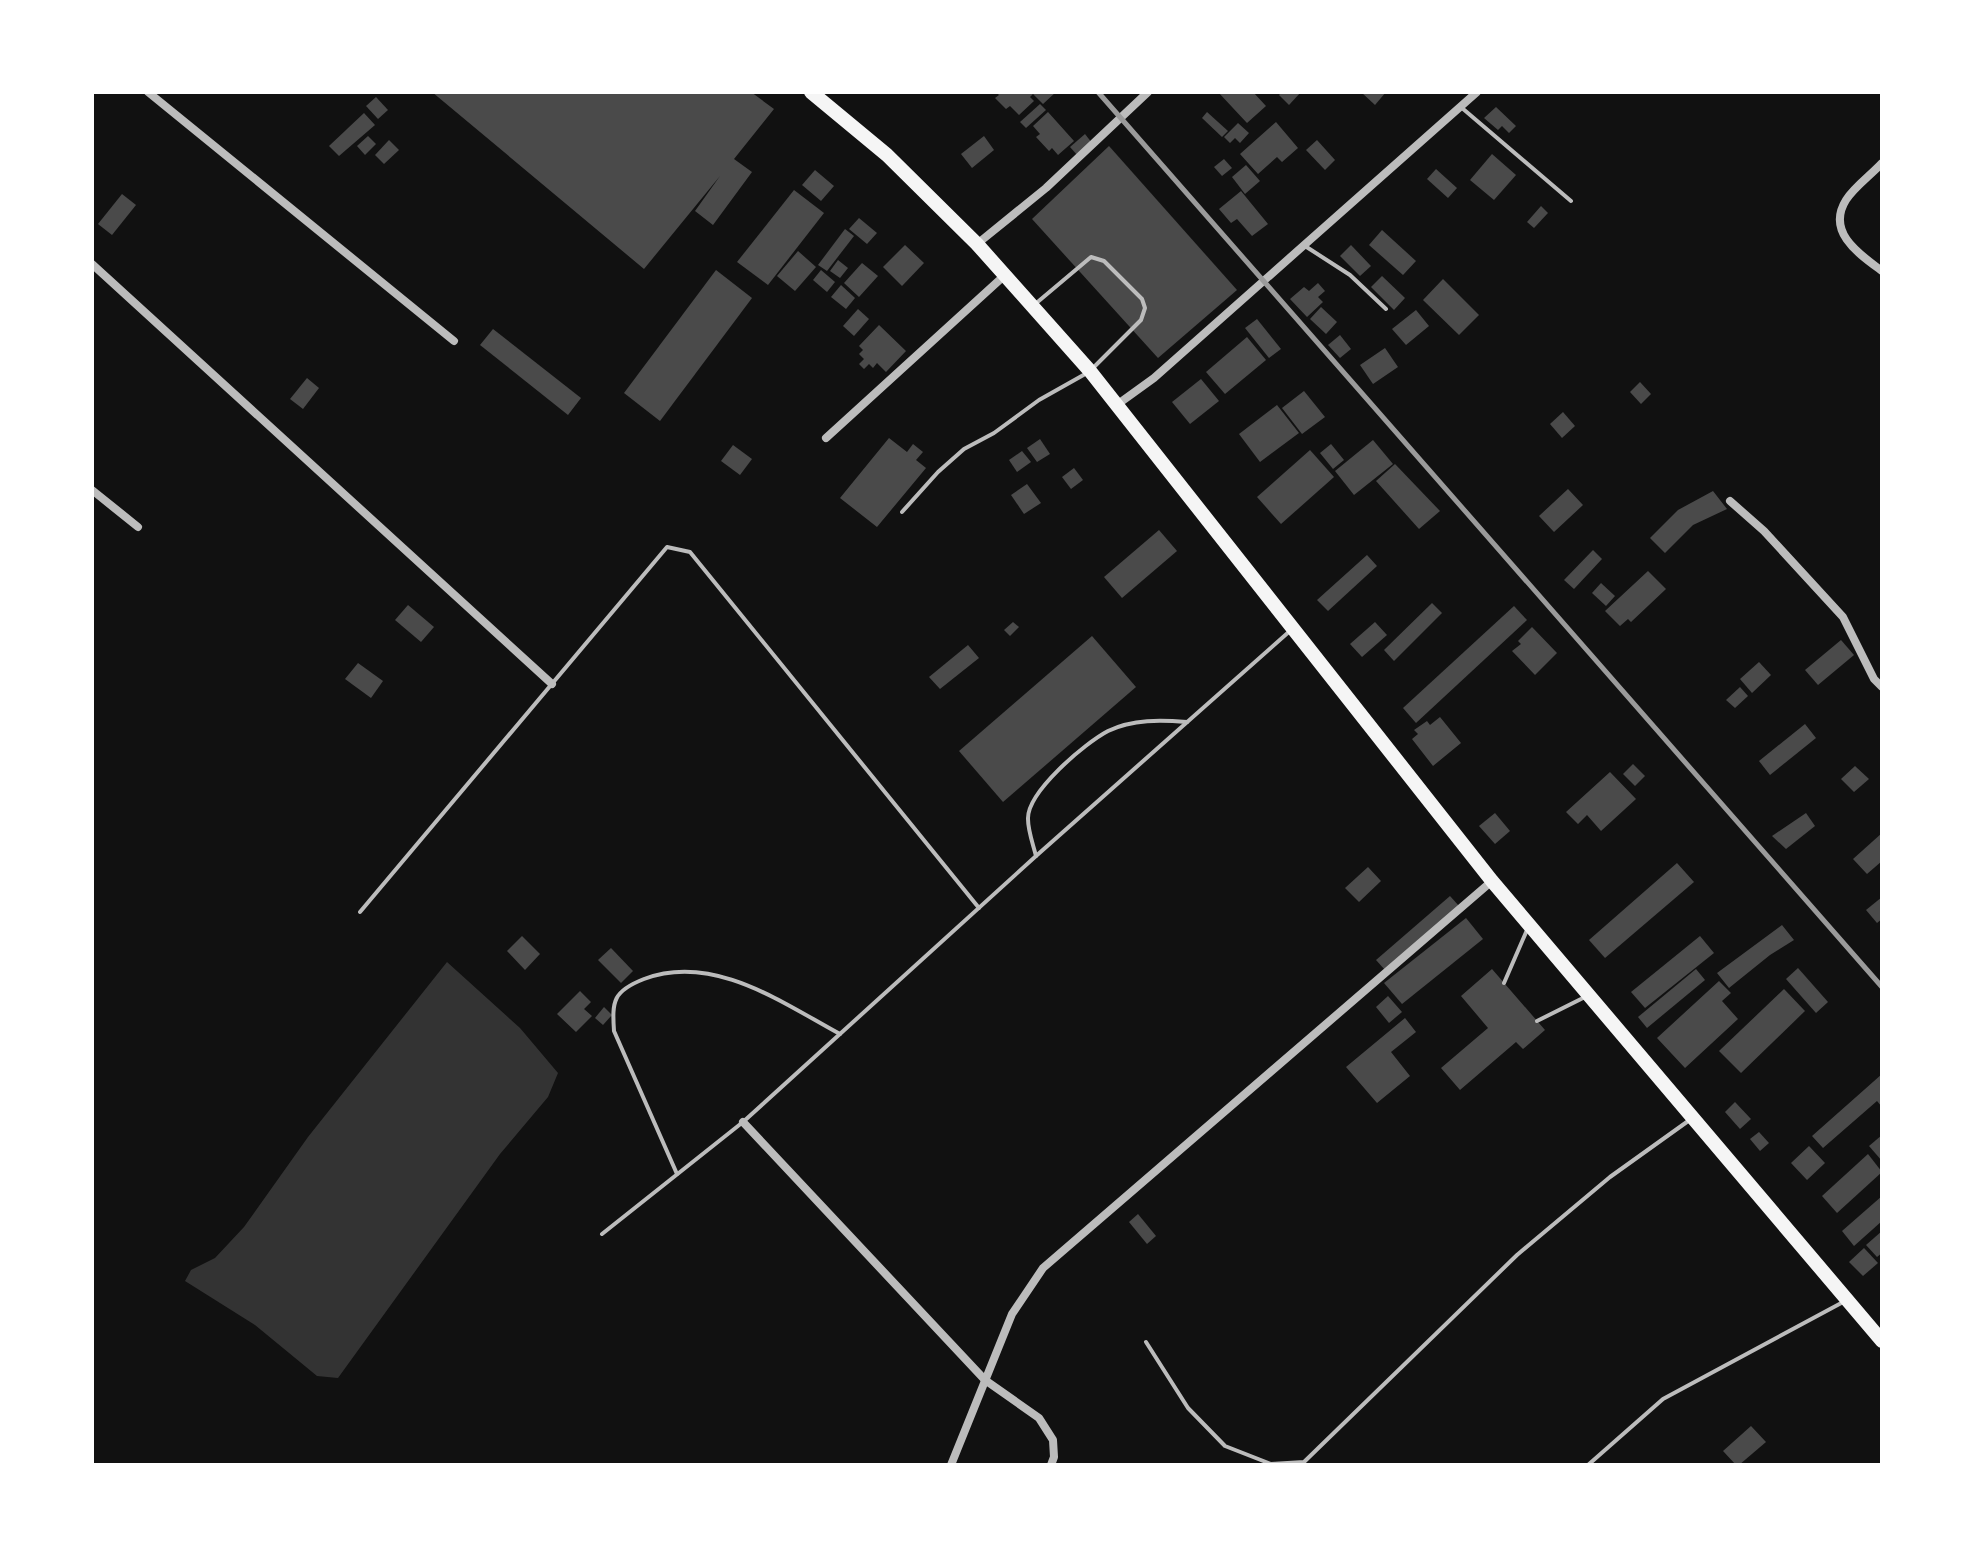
<svg xmlns="http://www.w3.org/2000/svg" width="1974" height="1557" viewBox="0 0 1974 1557" font-family="Inter,sans-serif">
	<rect width="100%" height="100%" fill="#111"/>
	<!-- water -->
	<path fill="#333" d="M447,962L520,1028L558,1073L548,1097L500,1154L338,1378L317,1376L255,1325L185,1281L191,1270L215,1258L244,1227L308,1137Z"/>
	<!-- building -->
	<g fill="#4a4a4a">
		<path d="M432,92H751L774,109L734,159L752,172L713,225L695,211L720,176L644,269Z"/>
		<path d="M996,92H1056L1043,104L1033,94L1030,97L1034,101L1019,115L1010,106L1006,109L995,98L999,95Z"/>
		<path d="M1218,92H1253L1266,106L1247,123Z"/>
		<path d="M1282,92H1301L1289,105L1279,95Z"/>
		<path d="M1361,92H1386L1375,105Z"/>
		<path d="M376,97L388,110L378,119L366,106Z"/>
		<path d="M1040,104L1046,110L1026,128L1020,122Z"/>
		<path d="M1496,107L1516,126L1509,133L1502,126L1498,130L1484,118Z"/>
		<path d="M1048,112L1074,141L1058,155L1052,148L1049,151L1036,137L1040,134L1033,126Z"/>
		<path d="M1207,112L1228,131L1222,137L1202,118Z"/>
		<path d="M364,113L375,125L339,156L329,146Z"/>
		<path d="M1276,122L1298,148L1282,162L1277,157L1258,174L1240,154Z"/>
		<path d="M1238,123L1249,133L1240,143L1235,138L1230,143L1224,137Z"/>
		<path d="M1085,134L1092,143L1078,156L1070,147Z"/>
		<path d="M368,136L376,144L365,155L357,146Z"/>
		<path d="M984,136L994,150L972,168L961,154Z"/>
		<path d="M389,140L399,150L384,164L375,155Z"/>
		<path d="M1317,140L1335,160L1325,170L1306,150Z"/>
		<path d="M1109,146L1237,290L1158,358L1032,219Z"/>
		<path d="M1492,154L1516,175L1494,200L1470,180Z"/>
		<path d="M1224,159L1232,168L1222,176L1214,167Z"/>
		<path d="M1246,165L1260,181L1245,194L1232,177Z"/>
		<path d="M1436,169L1457,188L1448,198L1427,179Z"/>
		<path d="M815,170L834,186L821,201L802,185Z"/>
		<path d="M794,190L824,213L768,285L737,262Z"/>
		<path d="M1241,191L1268,224L1252,236L1237,219L1231,223L1219,209Z"/>
		<path d="M122,194L136,205L112,235L98,224Z"/>
		<path d="M1541,206L1548,213L1534,228L1527,222Z"/>
		<path d="M859,218L877,233L867,244L849,229Z"/>
		<path d="M845,229L854,236L827,271L818,265Z"/>
		<path d="M1382,230L1416,261L1403,275L1369,245Z"/>
		<path d="M905,245L924,263L902,286L883,267Z"/>
		<path d="M1351,245L1371,266L1360,276L1340,256Z"/>
		<path d="M798,251L816,267L795,291L777,276Z"/>
		<path d="M838,260L848,268L840,278L830,271Z"/>
		<path d="M862,263L878,276L859,297L844,283Z"/>
		<path d="M716,270L752,298L660,421L624,393Z"/>
		<path d="M821,270L835,282L827,292L813,280Z"/>
		<path d="M1382,276L1405,298L1394,310L1371,287Z"/>
		<path d="M1443,279L1479,315L1459,335L1423,300Z"/>
		<path d="M1318,283L1325,291L1318,297L1323,302L1307,317L1290,299L1304,287L1309,291Z"/>
		<path d="M841,285L855,298L846,309L831,297Z"/>
		<path d="M1321,307L1337,322L1326,334L1310,319Z"/>
		<path d="M858,309L869,319L854,336L843,326Z"/>
		<path d="M1416,310L1429,326L1406,345L1392,329Z"/>
		<path d="M1257,319L1281,349L1269,358L1245,328Z"/>
		<path d="M879,325L906,351L886,372L877,363L873,368L869,364L864,369L859,364L864,359L859,354L863,350L859,346Z"/>
		<path d="M493,329L581,398L568,415L480,345Z"/>
		<path d="M1340,335L1351,349L1340,358L1328,345Z"/>
		<path d="M1247,337L1266,360L1225,394L1206,372Z"/>
		<path d="M1385,348L1398,367L1373,384L1360,365Z"/>
		<path d="M307,378L319,388L303,409L290,399Z"/>
		<path d="M1201,379L1219,401L1190,424L1172,402Z"/>
		<path d="M1640,382L1651,394L1641,404L1630,392Z"/>
		<path d="M1304,391L1325,417L1302,434L1282,408Z"/>
		<path d="M1277,405L1299,433L1260,462L1239,434Z"/>
		<path d="M1563,412L1575,426L1562,438L1550,424Z"/>
		<path d="M889,438L907,452L913,444L923,452L916,460L926,468L877,527L840,498Z"/>
		<path d="M1040,439L1050,454L1037,462L1027,448Z"/>
		<path d="M1373,440L1393,464L1354,495L1335,471Z"/>
		<path d="M1331,444L1344,460L1333,469L1320,453Z"/>
		<path d="M733,445L752,459L740,475L721,461Z"/>
		<path d="M1310,450L1334,477L1281,524L1257,497Z"/>
		<path d="M1022,451L1031,462L1017,472L1009,460Z"/>
		<path d="M1395,464L1440,511L1419,529L1376,481Z"/>
		<path d="M1074,468L1083,480L1071,489L1062,477Z"/>
		<path d="M1027,484L1041,503L1024,514L1011,495Z"/>
		<path d="M1568,489L1583,505L1554,532L1539,516Z"/>
		<path d="M1713,491L1727,509L1693,525L1665,553L1650,538L1678,510Z"/>
		<path d="M1159,530L1177,551L1122,598L1104,577Z"/>
		<path d="M1593,550L1602,559L1574,589L1564,580Z"/>
		<path d="M1367,555L1377,566L1328,611L1317,600Z"/>
		<path d="M1648,571L1666,589L1631,622L1628,619L1620,626L1605,611Z"/>
		<path d="M1601,583L1615,596L1606,606L1592,593Z"/>
		<path d="M1432,603L1442,613L1394,661L1384,650Z"/>
		<path d="M408,605L434,627L421,642L395,620Z"/>
		<path d="M1514,606L1527,620L1416,723L1403,708Z"/>
		<path d="M1013,622L1019,627L1010,636L1004,630Z"/>
		<path d="M1375,622L1387,635L1362,657L1350,644Z"/>
		<path d="M1532,627L1557,653L1535,675L1512,651L1521,644L1518,641Z"/>
		<path d="M1092,636L1136,687L1003,802L959,751Z"/>
		<path d="M1841,640L1854,655L1818,685L1805,670Z"/>
		<path d="M968,645L979,658L940,689L929,677Z"/>
		<path d="M1759,662L1771,675L1752,693L1740,679Z"/>
		<path d="M358,663L383,681L371,698L345,679Z"/>
		<path d="M1740,687L1748,696L1735,708L1726,700Z"/>
		<path d="M1440,717L1461,743L1433,766L1412,739L1418,734L1414,730L1427,721L1430,725Z"/>
		<path d="M1805,724L1816,738L1770,775L1759,761Z"/>
		<path d="M1633,764L1645,776L1635,786L1623,774Z"/>
		<path d="M1855,766L1869,779L1854,792L1841,779Z"/>
		<path d="M1610,772L1636,799L1601,831L1587,815L1578,824L1566,812Z"/>
		<path d="M1495,813L1510,831L1495,844L1479,826Z"/>
		<path d="M1806,813L1815,826L1786,849L1772,836Z"/>
		<path d="M1882,833V861L1867,874L1853,859Z"/>
		<path d="M1677,863L1694,882L1605,958L1589,940Z"/>
		<path d="M1368,867L1381,881L1359,902L1345,888Z"/>
		<path d="M1450,896L1459,906L1385,970L1376,960Z"/>
		<path d="M1882,897V919L1877,923L1866,910Z"/>
		<path d="M1466,918L1483,939L1402,1004L1384,983Z"/>
		<path d="M1782,925L1794,940L1770,955L1729,988L1717,973Z"/>
		<path d="M522,936L540,954L525,970L507,951Z"/>
		<path d="M1700,936L1714,953L1645,1008L1631,992Z"/>
		<path d="M611,948L633,971L621,983L598,960Z"/>
		<path d="M1798,968L1828,1002L1816,1013L1786,979Z"/>
		<path d="M1492,969L1545,1030L1523,1049L1516,1042L1460,1090L1441,1068L1488,1028L1461,996Z"/>
		<path d="M1696,969L1705,980L1647,1028L1638,1017Z"/>
		<path d="M1719,981L1731,993L1722,1001L1738,1019L1685,1068L1657,1038Z"/>
		<path d="M1784,989L1805,1011L1741,1073L1719,1051Z"/>
		<path d="M580,991L591,1002L584,1009L592,1016L576,1032L557,1014Z"/>
		<path d="M1388,996L1402,1012L1389,1023L1376,1007Z"/>
		<path d="M604,1007L612,1015L603,1025L595,1018Z"/>
		<path d="M1405,1018L1416,1032L1391,1052L1410,1076L1377,1103L1346,1067Z"/>
		<path d="M1882,1074V1107L1877,1101L1823,1148L1812,1136Z"/>
		<path d="M1735,1102L1751,1119L1740,1129L1725,1112Z"/>
		<path d="M1759,1132L1769,1143L1760,1151L1750,1139Z"/>
		<path d="M1882,1135V1161L1869,1146Z"/>
		<path d="M1809,1146L1825,1163L1807,1180L1791,1163Z"/>
		<path d="M1868,1154L1882,1172L1837,1213L1822,1196Z"/>
		<path d="M1882,1196V1221L1854,1246L1842,1231Z"/>
		<path d="M1138,1214L1156,1236L1147,1244L1129,1222Z"/>
		<path d="M1882,1231V1253L1877,1257L1866,1245Z"/>
		<path d="M1864,1248L1878,1263L1863,1276L1849,1262Z"/>
		<path d="M1751,1426L1766,1442L1739,1465H1736L1723,1451Z"/>
	</g>
	<g fill="none" stroke-linecap="round" stroke-linejoin="round">
		<!-- service -->
		<g stroke="#bcbcbc" stroke-width="4">
			<path d="M1462,108L1571,201"/>
			<path d="M1305,246L1350,275L1386,309"/>
			<path d="M1034,305L1091,257L1104,261L1142,299L1145,308L1141,320L1094,367"/>
			<path d="M902,512L938,472L964,449L994,433L1039,400L1087,373"/>
			<path d="M1036,856C1033,844 1028,831 1028,819C1027,792 1085,743 1108,731C1133,719 1161,720 1187,722"/>
			<path d="M360,912L667,547L690,552L979,908"/>
			<path d="M1504,983L1527,930"/>
			<path d="M1537,1021L1587,996"/>
			<path d="M677,1174L614,1031C612,1001 613,991 644,979C713,953 781,1002 840,1034"/>
			<path d="M602,1234L743,1122L1036,856L1291,630"/>
			<path d="M1146,1342L1188,1408L1225,1446L1271,1464L1304,1462L1517,1255L1610,1177L1691,1119"/>
			<path d="M1588,1465L1663,1399L1845,1301"/>
		</g>
		<!-- minor -->
		<g stroke="#bcbcbc" stroke-width="8">
			<path d="M148,92L454,341"/>
			<path d="M1882,163C1871,175 1854,187 1846,200C1826,232 1859,254 1882,271"/>
			<path d="M977,244L1046,188L1148,92"/>
			<path d="M92,264L552,684"/>
			<path d="M1118,404L1154,378L1477,92"/>
			<path d="M826,438L1005,275"/>
			<path d="M92,490L138,527"/>
			<path d="M1730,501L1764,531L1843,617L1874,679L1882,687"/>
			<path d="M743,1122L985,1380L1039,1418L1053,1440L1054,1457L1051,1465"/>
			<path d="M951,1465L1012,1314L1043,1268L1492,881"/>
		</g>
		<!-- trunk -->
		<path stroke="#f5f5f5" stroke-width="14" d="M811,92L887,155L977,244L1090,371L1492,881L1882,1341"/>
		<!-- rail -->
		<path stroke="#9a9a9a" stroke-width="5" d="M1098,92L1882,987"/>
	</g>
	<!-- border -->
	<rect width="1974" height="1557" fill="none" stroke="#ffffff" stroke-width="188"/>
</svg>
